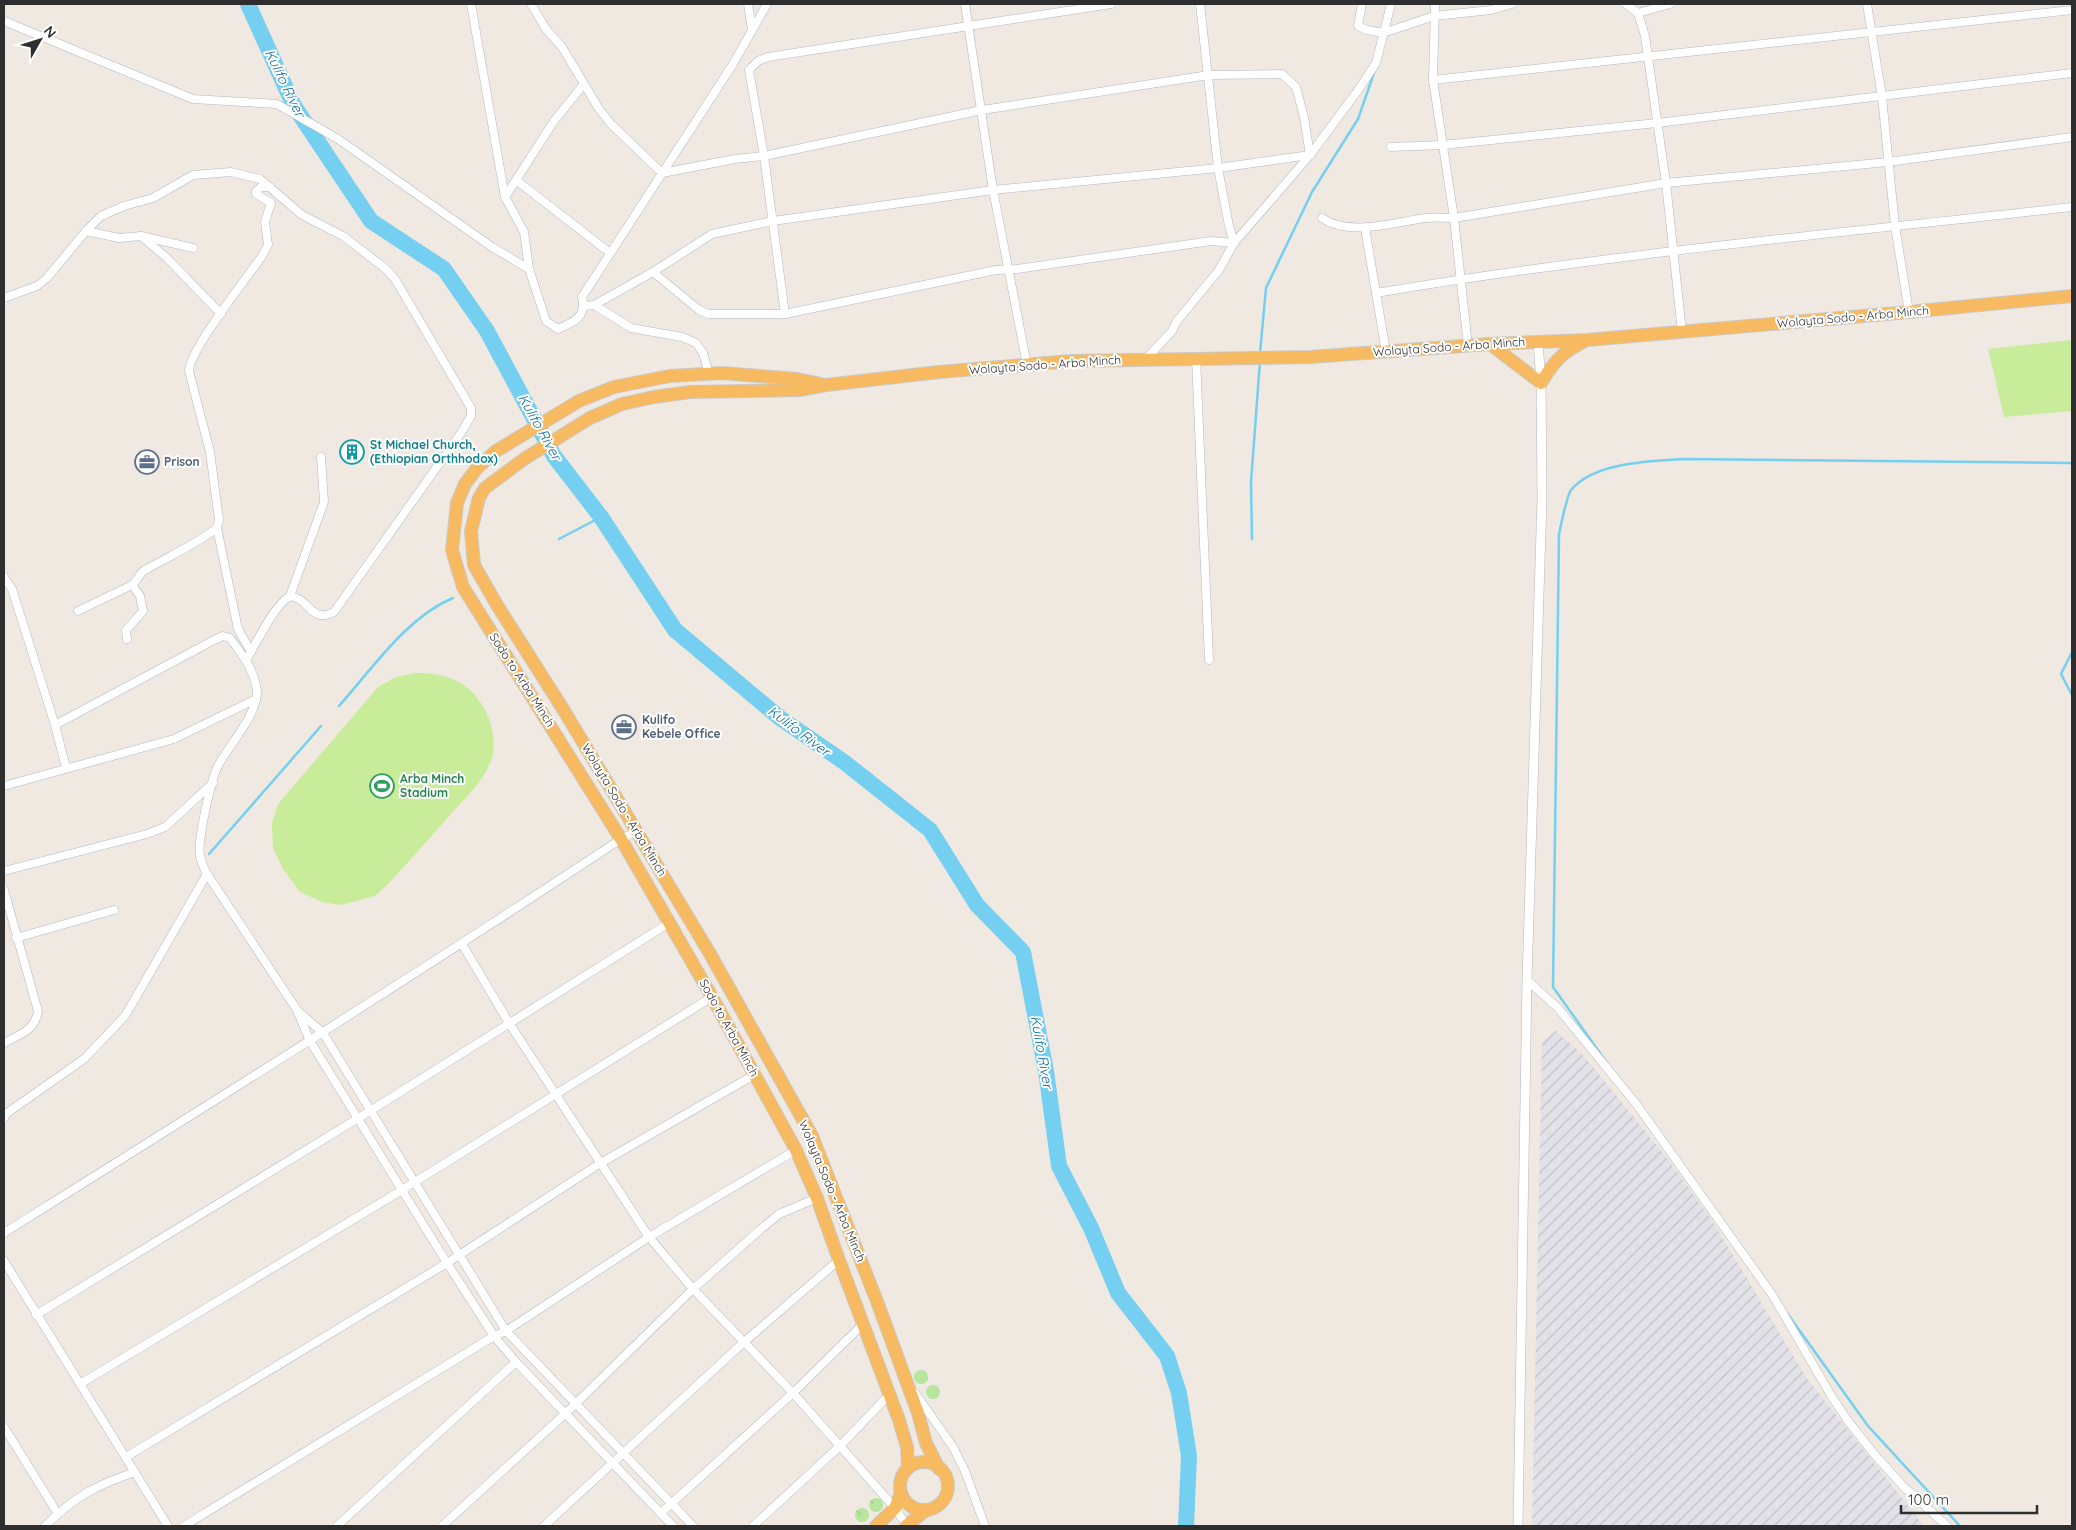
<svg xmlns="http://www.w3.org/2000/svg" width="2076" height="1530" viewBox="0 0 2076 1530" font-family="Quicksand,sans-serif">
	<defs>
		<pattern id="industrial-furrows" width="10" height="10" patternUnits="userSpaceOnUse" patternTransform="scale(1.25)"><rect width="10" height="10" fill="#e3e1e8"/><path d="M-1 1l2-2M0 10L10 0M9 11l2-2" fill="none" stroke="#c3c1c7"/></pattern>
		<pattern id="forest-crowns" width="20" height="18" patternUnits="userSpaceOnUse" patternTransform="scale(1.25)"><rect width="20" height="18" fill="#b6e59e"/><path d="M2 6a3 3 0 1 1 6 0M12 15a3 3 0 1 1 6 0" fill="none" stroke="#9dc588"/></pattern>
	</defs>
	<rect width="100%" height="100%" fill="#efe9e1"/>
	<!-- industrial -->
	<path fill="url(#industrial-furrows)" d="M1555,1030L1583,1055L1670,1162L1711,1219L1806,1377L1924,1526H1532L1542,1043Z"/>
	<!-- forest -->
	<g fill="url(#forest-crowns)">
		<circle cx="921" cy="1377" r="7"/>
		<circle cx="933" cy="1392" r="7"/>
		<circle cx="876" cy="1505" r="7"/>
		<circle cx="862" cy="1515" r="7"/>
	</g>
	<!-- pitch -->
	<g fill="#c9ec9a">
		<path d="M2072,340V411L2004,417L1988,349Z"/>
		<path d="M415,673C442,673 466,679 481,703C491,718 498,743 491,761C483,782 465,798 450,815C430,838 410,860 389,883L375,896L341,905L322,902L300,892L283,869L273,848L272,823L278,804L378,687L396,677Z"/>
	</g>
	<g fill="none" stroke-linecap="round" stroke-linejoin="round">
		<!-- stream -->
		<g stroke="#75cff0" stroke-width="2.5">
			<path d="M1260,353L1266,288L1312,192L1358,119L1375,70"/>
			<path d="M559,539L601,517"/>
			<path d="M1252,539L1251,482L1260,361"/>
			<path d="M2072,652L2061,674L2072,695"/>
			<path d="M339,706C372,669 407,617 453,598"/>
			<path d="M209,854L321,726"/>
			<path d="M1607,1063L1553,987L1559,534C1561,525 1567,495 1571,490C1594,462 1651,461 1684,459L2072,463"/>
			<path d="M1787,1313L1868,1426L1960,1526"/>
		</g>
		<!-- river -->
		<path stroke="#75cff0" stroke-width="16" d="M248,4L294,106L371,221L444,269L487,331L554,456L601,517L675,630L780,718L844,762L930,830L977,905L1023,952L1046,1071L1059,1166L1091,1228L1118,1293L1167,1356L1179,1393L1189,1456L1186,1526"/>
		<!-- minor casing -->
		<g stroke="#b4b7c1" stroke-width="9">
			<g id="minor">
				<path d="M471,4L505,197L524,232L529,269L546,321L558,329C574,322 587,317 582,297L733,64L767,4"/>
				<path d="M531,4L546,29L562,47L599,109L611,124L662,173L735,159L764,156L982,110L1209,75L1282,74L1296,87L1304,117L1310,155"/>
				<path d="M748,4L752,30"/>
				<path d="M965,4L993,190L1027,365"/>
				<path d="M1200,4L1218,168L1229,226L1234,243"/>
				<path d="M1362,4L1358,26L1367,30L1383,33L1434,16L1491,10L1512,4"/>
				<path d="M1435,4L1433,80L1454,218L1468,346"/>
				<path d="M1626,4L1638,13L1645,36L1666,183L1682,332"/>
				<path d="M1867,4L1882,97L1895,226L1909,312"/>
				<path d="M1638,13L1670,4"/>
				<path d="M4,21L193,99L277,104L338,139L492,247L529,269"/>
				<path d="M749,70L758,61L768,57L1111,4"/>
				<path d="M749,70L764,156L785,314"/>
				<path d="M1433,80L2072,10"/>
				<path d="M1391,147L1442,145L1657,123L2072,73"/>
				<path d="M516,180L610,253"/>
				<path d="M505,197L554,121L584,84"/>
				<path d="M1322,218C1349,237 1395,222 1426,218C1435,217 1445,218 1454,218L1666,183L1888,162L2072,137"/>
				<path d="M1365,228L1386,352"/>
				<path d="M86,231L119,238L141,236L193,248"/>
				<path d="M141,236L167,258L221,314"/>
				<path d="M653,272L699,310L708,314H785L996,270L1017,269L1211,241L1234,243"/>
				<path d="M1376,293C1607,254 1840,233 2072,207"/>
				<path d="M4,298L37,286L47,278L86,231L101,216L124,206L153,198L193,175L231,172L260,179L302,215L343,236L386,269L395,279L471,408V416L461,433L334,612C310,624 311,599 290,596"/>
				<path d="M594,305L631,328L682,337L696,343L703,353L709,374"/>
				<path d="M584,306L594,305L653,272L712,234L773,221L993,190L1218,168L1310,155"/>
				<path d="M1196,358L1209,660"/>
				<path d="M1146,359L1172,331L1177,321L1219,270L1234,243L1310,155L1359,89L1376,63L1391,4"/>
				<path d="M217,528L238,629L251,652"/>
				<path d="M4,577L12,589L55,725L66,768"/>
				<path d="M78,611L132,585C138,581 138,574 145,570C169,556 195,545 217,528L219,520L210,452L189,371C190,349 247,278 262,256L268,245L265,222L271,203L256,194V191L261,187H270"/>
				<path d="M127,639L126,630L143,611L140,596L132,585"/>
				<path d="M246,660C258,641 272,608 290,596L324,502L321,457"/>
				<path d="M55,725L216,639L223,636L230,638C241,653 256,672 257,692C257,715 229,745 218,766C211,779 197,842 200,856C201,862 204,868 207,874L297,1010L310,1041L447,1263L494,1336L516,1362L673,1526"/>
				<path d="M4,786L174,739L256,699"/>
				<path d="M4,871L147,834L165,827L213,783"/>
				<path d="M4,890L38,1011C35,1031 20,1034 4,1043"/>
				<path d="M16,938L114,910"/>
				<path d="M462,944L509,1023L649,1237L693,1289L793,1393L895,1508L907,1526"/>
				<path d="M1527,980L1558,1008L1637,1105L1773,1296L1832,1397L1848,1421L1875,1455L1903,1486L1947,1526"/>
				<path d="M298,1011L323,1033L506,1331L693,1526"/>
				<path d="M4,1118L7,1113L84,1059L125,1016L207,874"/>
				<path d="M4,1233C211,1103 417,974 621,839L637,831"/>
				<path d="M4,1261L168,1526"/>
				<path d="M36,1315L370,1111L669,923"/>
				<path d="M80,1384L402,1190L712,997"/>
				<path d="M915,1393L953,1447L965,1471L985,1526"/>
				<path d="M4,1427L58,1514"/>
				<path d="M126,1457L447,1263L599,1164L754,1075"/>
				<path d="M661,1513L793,1393L863,1324"/>
				<path d="M45,1526C76,1496 94,1486 135,1472"/>
				<path d="M184,1526L494,1336L506,1331L649,1237L796,1150"/>
				<path d="M337,1526L516,1362"/>
				<path d="M442,1526L566,1413L693,1289L761,1229L779,1214L817,1198"/>
				<path d="M544,1526L744,1342L839,1260"/>
				<path d="M753,1526L840,1446L889,1395"/>
			</g>
		</g>
		<!-- tertiary casing -->
		<g stroke="#b4b7c1" stroke-width="10">
			<path id="tertiary" d="M1518,1526L1527,980L1542,498L1541,383L1538,341"/>
		</g>
		<!-- trunk casing -->
		<g stroke="#c9c9c9" stroke-width="14">
			<g id="trunk">
				<path d="M1490,344L1541,383C1553,363 1561,353 1583,342"/>
				<path d="M821,384L797,379L722,373L670,376L614,387L579,401L496,451L477,468L465,484L457,503L452,550L463,587L621,839L712,997L796,1150L817,1198L839,1260L899,1420L907,1447L908,1468"/>
				<circle cx="924" cy="1486" r="24"/>
				<path d="M939,1469L926,1443L918,1413L878,1304L812,1136L709,952L563,709L497,605L474,565L471,531L479,498L485,488L524,459L590,418L622,404L654,397L690,392L799,390L826,385L939,372L1072,361L1310,357L1490,344L1587,340L1909,312L2072,296"/>
				<path d="M876,1526L895,1508L901,1493"/>
				<path d="M906,1526L926,1510"/>
			</g>
		</g>
		<!-- minor -->
		<use href="#minor" stroke="#fff" stroke-width="8"/>
		<!-- tertiary -->
		<use href="#tertiary" stroke="#fff" stroke-width="9"/>
		<!-- trunk -->
		<use href="#trunk" stroke="#f8ba60" stroke-width="12"/>
	</g>
	<!-- icons -->
	<defs>
		<g id="building-ring" transform="scale(1.25)"><circle r="9.5" fill="#fff" stroke="#0f9aa8" stroke-width="1.5"/><path d="M-4-6H4V6H1V3H-1V6H-4ZM-2.5-4.3h1.7v1.8h-1.7ZM.8-4.3h1.7v1.8H.8ZM-2.5-1h1.7V.8h-1.7ZM.8-1h1.7V.8H.8Z" fill="#0f9aa8"/></g>
		<g id="office-ring" transform="scale(1.25)"><circle r="9.5" fill="#fff" stroke="#5c6f8a" stroke-width="1.5"/><path d="M-6-3h4V-5.5h4V-3h4V5H-6ZM-1-4.5V-3h2v-1.5ZM-6 0V1H6V0Z" fill="#5c6f8a"/></g>
		<g id="stadium-ring" transform="scale(1.25)"><circle r="9.5" fill="#fff" stroke="#2e9e5b" stroke-width="1.5"/><path d="M0-5a6.5 5 0 1 0 0 10a6.5 5 0 1 0 0-10ZM-3.5-1.8h7v3.6h-7Z" fill="#2e9e5b"/></g>
	</defs>
	<g fill-rule="evenodd">
		<use href="#building-ring" x="352" y="452"/>
		<use href="#office-ring" x="147" y="462"/>
		<use href="#office-ring" x="624" y="727"/>
		<use href="#stadium-ring" x="382" y="786"/>
	</g>
	<g text-anchor="middle" stroke-width="4" stroke-linejoin="round" paint-order="stroke">
		<!-- street labels -->
		<g font-size="12" fill="#2e2e2e" stroke="#fff">
			<text transform="translate(1853 317) rotate(-5)" y="4">Wolayta Sodo - Arba Minch</text>
			<text transform="translate(1449 347) rotate(-4)" y="4">Wolayta Sodo - Arba Minch</text>
			<text transform="translate(1045 365) rotate(-4)" y="4">Wolayta Sodo - Arba Minch</text>
			<text transform="translate(522 680) rotate(57)" y="4">Sodo to Arba Minch</text>
			<text transform="translate(624 810) rotate(59)" y="4">Wolayta Sodo - Arba Minch</text>
			<text transform="translate(729 1028) rotate(61)" y="4">Sodo to Arba Minch</text>
			<text transform="translate(832 1191) rotate(67)" y="4">Wolayta Sodo - Arba Minch</text>
		</g>
		<!-- culture labels -->
		<g font-size="12" font-weight="bold" fill="#0d838f" stroke="#fff" text-anchor="start">
			<text x="370" y="449">St Michael Church,<tspan x="370" dy="14">(Ethiopian Orthhodox)</tspan></text>
		</g>
		<!-- service labels -->
		<g font-size="12" font-weight="bold" fill="#4e5e75" stroke="#fff" text-anchor="start">
			<text x="164" y="466">Prison</text>
			<text x="642" y="724">Kulifo<tspan x="642" dy="14">Kebele Office</tspan></text>
		</g>
		<!-- leisure labels -->
		<g font-size="12" font-weight="bold" fill="#27864d" stroke="#fff" text-anchor="start">
			<text x="400" y="783">Arba Minch<tspan x="400" dy="14">Stadium</tspan></text>
		</g>
		<!-- water labels -->
		<g font-size="14" font-style="italic" fill="#0d6fa3" stroke="#fff">
			<text transform="translate(285 83) rotate(64)" y="5">Kulifo River</text>
			<text transform="translate(540 427) rotate(61)" y="5">Kulifo River</text>
			<text transform="translate(799 731) rotate(37)" y="5">Kulifo River</text>
			<text transform="translate(1042 1052) rotate(80)" y="5">Kulifo River</text>
		</g>
	</g>
	<!-- border -->
	<rect width="2076" height="1530" fill="none" stroke="#2e2e2e" stroke-width="10"/>
	<!-- north arrow -->
	<g transform="translate(40 40) rotate(51)" stroke="#ffffff" stroke-width="4" paint-order="stroke">
	<path d="M0-4L9 19L0 12L-9 19Z" fill="#2e2e2e"/>
	<text y="-8" font-size="14" font-weight="bold" text-anchor="middle" fill="#2e2e2e">N</text>
	</g>
	<!-- scale -->
	<path d="M1901 1505v8h136v-8" fill="none" stroke="#2e2e2e" stroke-width="2.5"/>
	<text x="1908" y="1505" font-size="15" fill="#2e2e2e" stroke="#ffffff" stroke-width="4" paint-order="stroke">100 m</text>
</svg>
